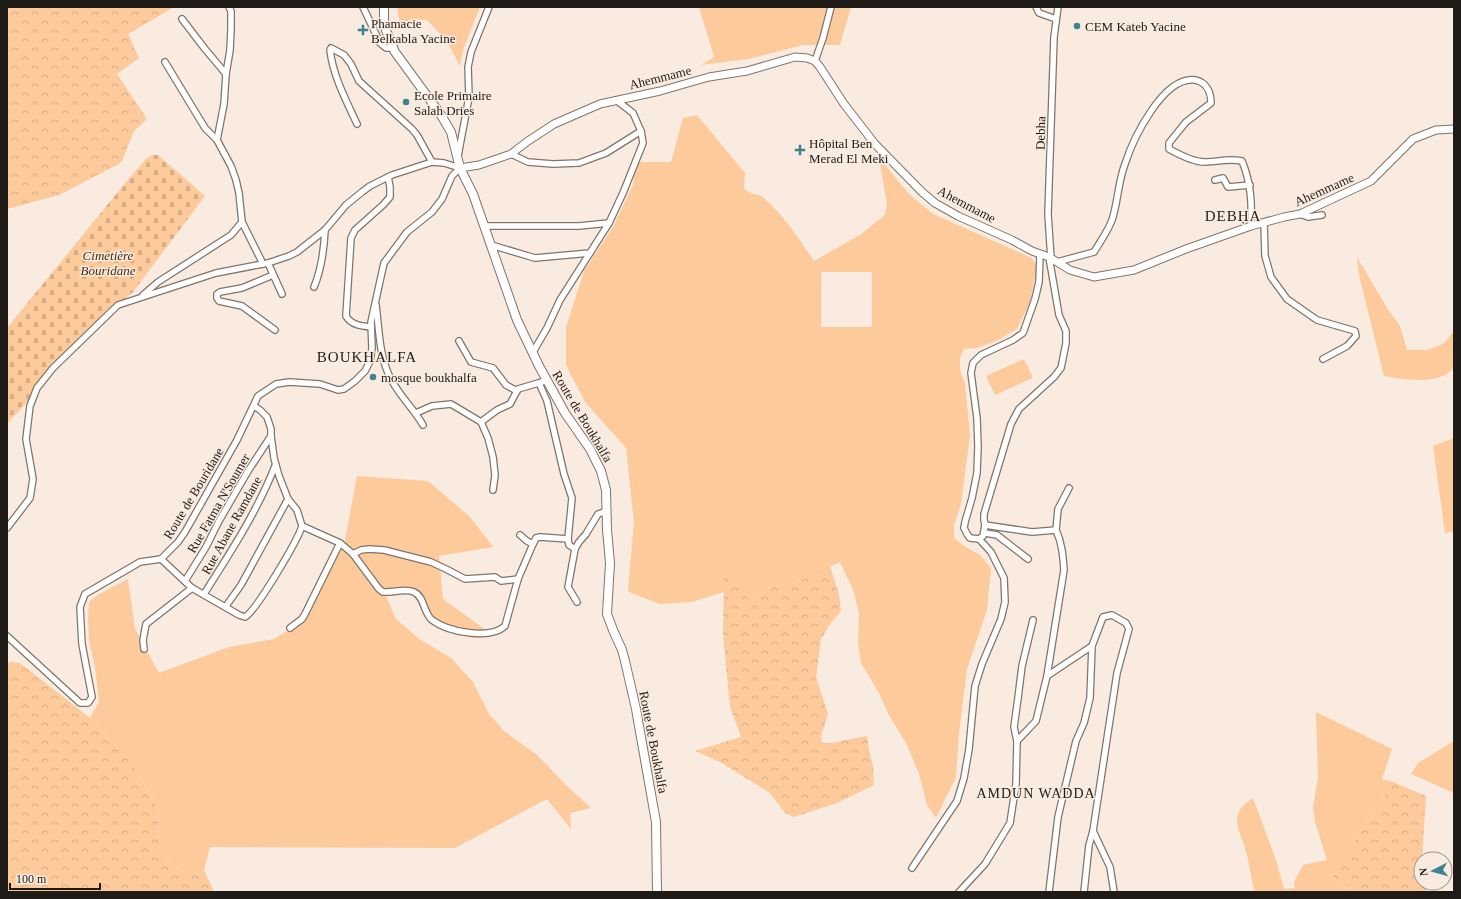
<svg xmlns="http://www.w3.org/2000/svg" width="1461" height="899" viewBox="0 0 1461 899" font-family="'Times New Roman',serif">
	<defs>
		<pattern id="forest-crowns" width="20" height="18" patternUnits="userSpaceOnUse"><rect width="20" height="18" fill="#fcca9b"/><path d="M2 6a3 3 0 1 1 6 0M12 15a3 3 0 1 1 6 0" fill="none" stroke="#d8ad85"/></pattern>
		<pattern id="cemetery-stones" width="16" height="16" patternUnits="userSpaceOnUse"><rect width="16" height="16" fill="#fcca9b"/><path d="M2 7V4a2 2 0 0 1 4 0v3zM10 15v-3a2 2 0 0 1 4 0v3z" fill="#d8ad85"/></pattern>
	</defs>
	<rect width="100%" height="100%" fill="#f9ebdf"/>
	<!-- grass -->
	<g fill="#fcca9b" fill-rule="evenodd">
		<path d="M397,7H480L463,50L460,66L447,41L427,20L414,19L400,23L398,15Z"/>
		<path d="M699,7H851L840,45H803L748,59L701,65L714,57Z"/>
		<path d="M697,115L745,173L744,188C752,197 758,192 765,199C785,217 799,239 814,261L860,235L885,215L887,204L879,158L909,194L933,214L1032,258L1037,267L1030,302L1017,329L994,342L976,348L964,349L960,358V370L965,384L970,435L961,504L954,525V538L964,546L980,555L991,568L987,610L967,669L959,733L956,777L936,818L927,805L919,774L907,745L889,715L879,693L861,663L858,642L859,614L854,592L840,562L796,583L769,588L754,600L747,601L724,574V592L692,602L660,604L629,592L628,589L634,523L626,448L585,402L566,365V327L584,271L613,227L633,185L636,162H671L683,118ZM821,272H872V327H821Z"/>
		<path d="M1357,257L1387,308L1400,326L1407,350H1427L1443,344L1454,331V367C1442,386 1402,379 1384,376L1359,275Z"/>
		<path d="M1024,359L1033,378L995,395L986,376Z"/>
		<path d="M1454,438V531L1445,533L1433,446Z"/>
		<path d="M357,476L428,481L470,517L493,547L439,556L443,599L494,636L472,638L432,625L425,618L419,601L411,593H401L386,596L396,619L419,639L451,658L473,682L489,714L505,732L536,754L568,787L591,808L570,813L571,829L547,799L455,848L210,847L204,870L193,876L172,867L158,845L159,809L131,762L90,718L99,701L95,668L89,640L88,619L89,602L99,594L128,579L135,629L159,673L229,647L274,639L304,621L316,598L345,540Z"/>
		<path d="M1316,712L1392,749L1382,779L1393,782L1332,876L1355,892H1255C1251,880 1250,867 1247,855C1241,830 1225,816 1253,798L1276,860L1284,889L1295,888L1294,882L1303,865L1327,860L1315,822L1313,807L1318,777Z"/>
		<path d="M1454,741V793L1411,774L1418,763Z"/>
	</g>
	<!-- forest -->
	<g fill="url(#forest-crowns)">
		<path d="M7,7H174L128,34L139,58L117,74L147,119L134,131L122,161L117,165L59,195L7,209Z"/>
		<path d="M830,566L839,595L841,611L830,624L821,639L816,677L828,714L821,736L822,743H831L867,736L869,750L873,766L874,785L837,803L794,817L785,813L770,793L720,762L695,751L741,737L730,707L723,634L724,573C737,582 746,585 748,601L754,600L769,588L796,583Z"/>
		<path d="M7,662L20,663L90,718L131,762L159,809L158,845L172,867L193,876L204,870L214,892H7Z"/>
		<path d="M1393,782L1426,796L1422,859H1421V883H1425L1427,892H1355L1332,876Z"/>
	</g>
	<!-- cemetery -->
	<path fill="url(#cemetery-stones)" d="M152,155H158L205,196L133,292L118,305L37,388L27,402L7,424V328L131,176L147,158Z"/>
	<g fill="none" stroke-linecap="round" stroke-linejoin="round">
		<!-- minor casing -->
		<g stroke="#817469" stroke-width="8">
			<g id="minor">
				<path d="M229,7L231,11V29L230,50L226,74L224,104L217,140L231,166L236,180L239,193L242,222L263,264"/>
				<path d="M363,7L380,43L386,48H393"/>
				<path d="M1036,7L1039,13L1056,19"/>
				<path d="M182,19L205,49L226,74"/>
				<path d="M815,61L823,38L831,7"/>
				<path d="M165,62L205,128L217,140"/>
				<path d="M357,124C346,100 333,76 330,50L331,48L344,55L351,64L359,81L412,129L417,135L432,162"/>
				<path d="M511,154L528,162L553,164L579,163L606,153L641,131"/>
				<path d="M458,156L469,97L468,67L471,52L489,7"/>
				<path d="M1215,180L1223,178L1228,187L1250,185"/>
				<path d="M1300,214L1308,217L1322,215"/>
				<path d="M1264,222L1265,256L1271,277L1287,299L1317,320L1355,331L1356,336L1347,346L1323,359"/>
				<path d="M484,226H579L609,223"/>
				<path d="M491,245L535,258L590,253"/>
				<path d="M1040,254L1039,282L1035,299L1023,333L1013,340L981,355L973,363L971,373L977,418L978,446L977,473L972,498L965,522L964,528L967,534L970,538L979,539L983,536L985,525L984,520V514L1011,424L1019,409L1054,377L1061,368L1066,343V331L1059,315L1049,257"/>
				<path d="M1051,259L1048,214L1054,37L1058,7"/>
				<path d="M1057,262L1094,252C1100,242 1108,231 1112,220C1118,202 1118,182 1125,164C1133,139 1163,76 1195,80C1207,82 1211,93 1211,103L1186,122L1169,143V149C1178,154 1194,162 1205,162C1219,162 1227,158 1242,161C1251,183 1252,203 1251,226"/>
				<path d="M268,263L282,294"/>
				<path d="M273,275L242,288L220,292L217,294V298L219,301L242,306L275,330"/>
				<path d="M314,287C322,268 324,250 325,230"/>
				<path d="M143,295L158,282L231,235L242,222"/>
				<path d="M376,305C379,328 379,352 388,373C396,393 413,407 423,425"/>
				<path d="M371,327C361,326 351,325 346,316L351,238L355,230L383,205L390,197V187L388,177"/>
				<path d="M459,341L471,362L493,368L506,385L517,391"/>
				<path d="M533,352L547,328L560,300L609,223L623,193L643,143L641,131L633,113L616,100"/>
				<path d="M539,383L547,401L564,474L572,498L568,539L569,545L575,549L579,542L586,534L598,514L607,511"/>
				<path d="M254,406L260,410L267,417L271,429V436L274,458L279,476L288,499L297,510L302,526L340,543L305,614L302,619L290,628"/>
				<path d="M416,413L432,406L451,404L481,422L488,438L493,457L495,475L493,490"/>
				<path d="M481,422L497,410L510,404L518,389L542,382"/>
				<path d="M985,525L1032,532L1056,530C1062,543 1063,556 1064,570L1047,676L1036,721L1017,741"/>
				<path d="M7,528L30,498L33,479L26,439L30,406L37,388L53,368L118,305L216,273L268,263L289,256L297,252L325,230L346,205L362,192L370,186L392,175L432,162L444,163L460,168L452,176L442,199L432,212L407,232L384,263L371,322L372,348L370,361L365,371L355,381L344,389L338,390L320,384L289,382L276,384L258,396L237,440L185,532L178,542L161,559L140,562L85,594L80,607L82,644L92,697L88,703H80L7,636"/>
				<path d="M1056,530L1058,509L1069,488"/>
				<path d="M985,533L997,535L1028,559"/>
				<path d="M520,535L527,541L533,544L536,538L540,537L568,539"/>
				<path d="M340,543L353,554L379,589L383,592C393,593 405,588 414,592C425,597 423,613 432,620C448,632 490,640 505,626L518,579L533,544"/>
				<path d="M575,549L568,587L577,602"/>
				<path d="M353,554L361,550L369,549L384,550L431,562L446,569L465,579L495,577L501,581L518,579"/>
				<path d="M161,559L192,588L239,615L245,617C256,611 298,540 302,526"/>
				<path d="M185,581L206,547L219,521L248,471L271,436"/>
				<path d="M204,594C230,553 257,512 275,466"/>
				<path d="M226,606L241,585L288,499"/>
				<path d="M144,649L143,640L146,624L192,588"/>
				<path d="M1047,676L1092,646L1103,617L1112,615L1126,623L1129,629L1117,673L1093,831L1089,845L1084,892"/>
				<path d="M1093,831L1110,867L1114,892"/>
				<path d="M912,868L957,801L964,778L969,749L975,686L982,664L1001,619L1005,602L1004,578L991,552L979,539"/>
				<path d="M959,892L985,864L1010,823L1016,784L1017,741L1014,727L1018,698L1022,666L1033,620"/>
				<path d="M1049,892L1058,817L1076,741L1084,723L1090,698L1092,646"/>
			</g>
		</g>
		<!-- tertiary casing -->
		<g stroke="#817469" stroke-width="9">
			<path id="tertiary" d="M460,168L479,165L511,154L528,141L554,124L600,104L660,91L709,77L747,71L795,57L807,58L815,61L820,67L844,104L875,144L922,192L935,203L958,216L1012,240L1032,251L1049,257L1070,270L1094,277L1134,270L1186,249L1251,226L1284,217L1300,214L1371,181L1413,139L1436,130L1454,129"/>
		</g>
		<!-- secondary casing -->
		<g stroke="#817469" stroke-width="10">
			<path id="secondary" d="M384,7V24L387,33L395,52L441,115L451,132L460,168L473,194L517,320L539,366L565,413L590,449L601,471L606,490L607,530L610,563L607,614L613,630L622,650L625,661L636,709L656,822L657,892"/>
		</g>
		<!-- minor -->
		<use href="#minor" stroke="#fff" stroke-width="5.5"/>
		<!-- tertiary -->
		<use href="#tertiary" stroke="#fff" stroke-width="7"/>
		<!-- secondary -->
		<use href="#secondary" stroke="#fff" stroke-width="8"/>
	</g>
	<!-- markers -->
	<g fill="#3e8390" stroke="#f9ebdf" stroke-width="1.5">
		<circle cx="1077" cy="26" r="4"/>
		<path d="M361 24h4v4h4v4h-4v4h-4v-4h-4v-4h4z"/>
		<circle cx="406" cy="102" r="4"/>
		<path d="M798 144h4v4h4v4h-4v4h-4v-4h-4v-4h4z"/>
		<circle cx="373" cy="377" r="4"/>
	</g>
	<g text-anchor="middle" stroke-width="3" stroke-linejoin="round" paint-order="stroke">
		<!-- poi labels -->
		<g font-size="13" fill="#1f1b16" stroke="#f9ebdf" text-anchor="start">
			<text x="371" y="28">Phamacie<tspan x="371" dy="15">Belkabla Yacine</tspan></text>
			<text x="1085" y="31">CEM Kateb Yacine</text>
			<text x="414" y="100">Ecole Primaire<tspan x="414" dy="15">Salah Dries</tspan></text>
			<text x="809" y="148">Hôpital Ben<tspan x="809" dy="15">Merad El Meki</tspan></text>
			<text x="381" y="382">mosque boukhalfa</text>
		</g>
		<!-- street labels -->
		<g font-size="13" fill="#1f1b16" stroke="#f9ebdf">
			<text transform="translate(660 77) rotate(-14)" y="5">Ahemmame</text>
			<text transform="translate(1040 133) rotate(-89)" y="5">Debha</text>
			<text transform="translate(1324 189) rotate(-24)" y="5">Ahemmame</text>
			<text transform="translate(967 204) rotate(28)" y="5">Ahemmame</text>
			<text transform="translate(583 416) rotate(59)" y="5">Route de Boukhalfa</text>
			<text transform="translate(193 493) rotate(-59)" y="5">Route de Bouridane</text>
			<text transform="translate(218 503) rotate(-60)" y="5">Rue Fatma N'Soumer</text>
			<text transform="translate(231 525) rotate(-61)" y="5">Rue Abane Ramdane</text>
			<text transform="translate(654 742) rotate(79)" y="5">Route de Boukhalfa</text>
		</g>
		<!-- park labels -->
		<g font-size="13" font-style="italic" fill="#452b10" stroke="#f9ebdf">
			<text x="108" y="260">Cimetière<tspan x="108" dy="15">Bouridane</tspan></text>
		</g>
		<!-- neighbourhood labels -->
		<g font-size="14" letter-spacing="1" fill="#1f1b16" stroke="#f9ebdf">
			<text x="1036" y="798">AMDUN WADDA</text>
		</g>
		<!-- quarter labels -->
		<g font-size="15" letter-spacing="1" fill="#1f1b16" stroke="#f9ebdf">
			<text x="1233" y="221">DEBḤA</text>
			<text x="367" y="362">BOUKHALFA</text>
		</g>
	</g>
	<!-- border -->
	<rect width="1461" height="899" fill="none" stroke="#1f1b16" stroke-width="16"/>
	<!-- north arrow -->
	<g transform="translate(1433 871) rotate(264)"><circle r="19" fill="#f9ebdf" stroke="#a2988f"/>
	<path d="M0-3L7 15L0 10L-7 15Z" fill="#3e8390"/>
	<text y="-6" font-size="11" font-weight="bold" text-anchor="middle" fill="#1f1b16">N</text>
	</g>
	<!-- scale -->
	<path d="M10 883v6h90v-6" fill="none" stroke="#1f1b16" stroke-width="2"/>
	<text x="16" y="883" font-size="12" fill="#1f1b16" stroke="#f9ebdf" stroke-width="3" paint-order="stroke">100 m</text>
</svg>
